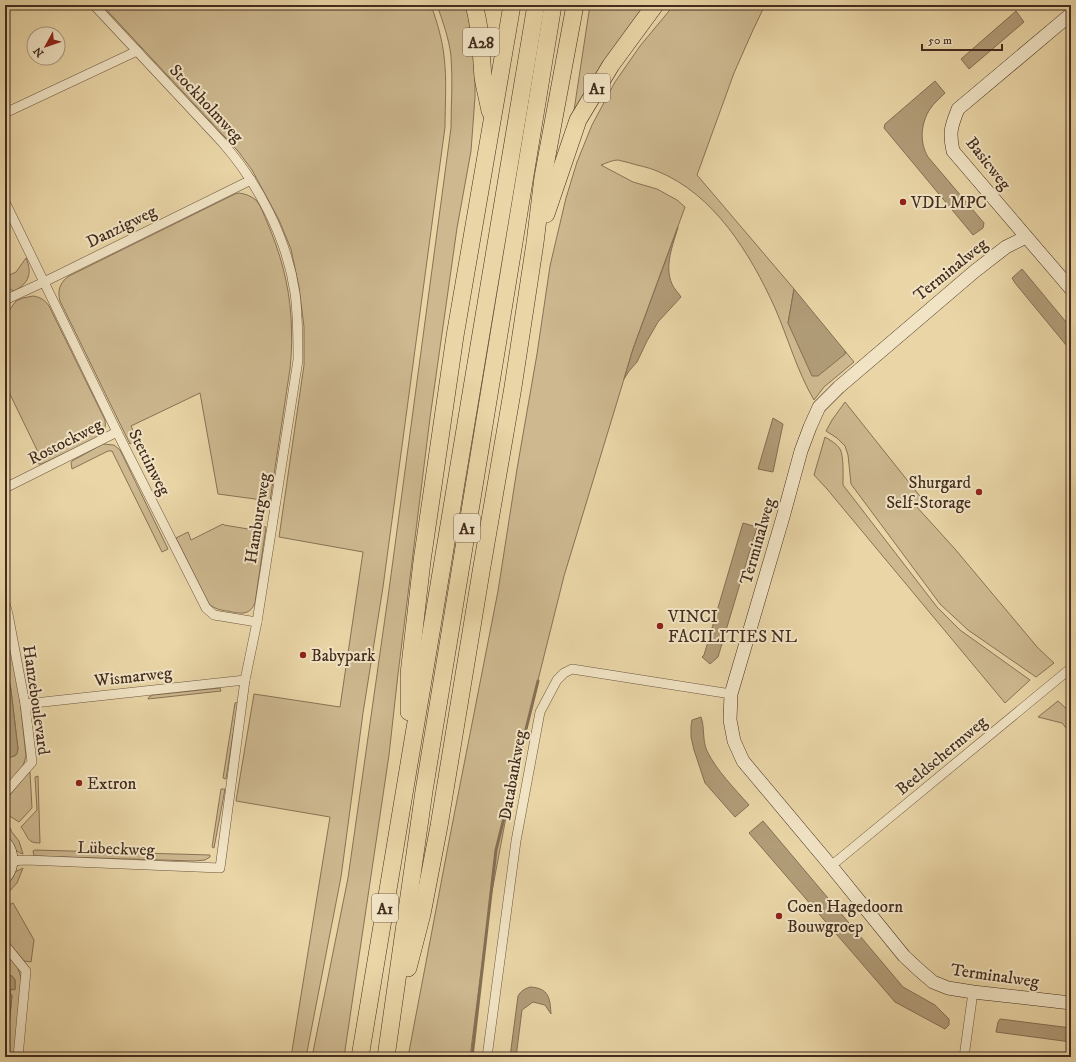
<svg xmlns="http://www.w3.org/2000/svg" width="1076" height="1062" viewBox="0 0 1076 1062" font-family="'IM FELL DW Pica',serif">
	<rect width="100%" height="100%" fill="#e9d5a6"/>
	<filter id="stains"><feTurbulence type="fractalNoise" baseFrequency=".005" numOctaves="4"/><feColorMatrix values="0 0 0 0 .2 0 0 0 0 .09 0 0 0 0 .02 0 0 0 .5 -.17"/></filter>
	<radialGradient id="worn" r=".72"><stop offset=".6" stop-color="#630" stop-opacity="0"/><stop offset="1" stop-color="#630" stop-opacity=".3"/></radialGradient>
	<!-- green -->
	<g fill="#cdb88f" stroke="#887256">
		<path d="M102,5H431C437,22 442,38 444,56C447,79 445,104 445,127L383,587L363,713L341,877L306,1057H291L330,817L236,801L254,694L340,707L363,552L279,537L304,365V327L299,287L291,249L279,220L264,192L252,170L238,151Z"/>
		<path d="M437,5H466L467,9L472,36L475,77V97L471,151L457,228L430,418L398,674L389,755L344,1057H312L348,878L389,590L451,128C451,104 453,80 451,56C449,39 443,22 437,5Z"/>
		<path d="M590,5H648L603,63L589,85L573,117Z"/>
		<path d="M674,5H765L753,30L734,73L697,175L794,289L788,323L845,354V351L854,362L824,387L814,400C797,371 788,338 775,308C750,253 714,194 657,171C648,167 639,166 630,163C626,162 622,161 618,160C612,160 607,163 601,165L633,182L657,189L677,200L685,207L633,349L624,379L564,576L513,780L490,902L470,1057H408L450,836L498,591L517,469L537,354L550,266L566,198L577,162L592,125L615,82L640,46Z"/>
		<path d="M239,193C246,194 251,196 256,200C261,206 264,215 267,222C280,252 289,284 291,317C292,334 292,352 290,369L270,501L218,494L200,393L131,426L137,440L130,444L60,301C57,291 60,282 69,276L235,194Z"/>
		<path d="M26,258C33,274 28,284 14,291L5,287V277L16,272Z"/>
		<path d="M33,296C40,297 45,300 49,306L105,420C106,427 105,432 99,437L42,464H39L35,463L41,459L40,457L33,460L32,456L38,452L5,384V316L16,301L23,298Z"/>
		<path d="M845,402L923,500L916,506L955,549L1038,648L1054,663L1036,677L968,630L940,604L851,484L848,455L845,446L837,438L826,431L832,420Z"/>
		<path d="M825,437C830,440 837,444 840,449C844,456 843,477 843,485L937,607L960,630L1030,680L1005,703L827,489L814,475Z"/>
		<path d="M103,444L114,445L120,450L168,549L162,552L112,451H108L72,469L71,463L72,461Z"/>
		<path d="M223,524L224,525L254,530L255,525L266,527L255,603C249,617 239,613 227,611C220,610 215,609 209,604L176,538L188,532L191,540Z"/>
		<path d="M5,617L18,682L26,756L23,766L5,787V753L9,757L15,756L18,749L11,690L5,658Z"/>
		<path d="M220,688L221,691L148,699L149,697L153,695Z"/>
		<path d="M1058,701L1071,713V734L1062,723L1038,717Z"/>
		<path d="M238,702L226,779L223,778L235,703Z"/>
		<path d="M30,772L32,808L19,822L5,813V801L28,773Z"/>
		<path d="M38,776L40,843C26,843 29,837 21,827L37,810L35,777Z"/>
		<path d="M221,789H225L214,848L212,847Z"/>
		<path d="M5,825L11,829V831L19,841L23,854L20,853L14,849L5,837Z"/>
		<path d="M35,850L210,855V857L205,860L194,861L34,856L33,851Z"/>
		<path d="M23,868L17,883L5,896V884L15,872Z"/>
		<path d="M13,903L34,940L31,962L24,961L5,938V907Z"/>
		<path d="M5,950L17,966L21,977L19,1057H6L12,995H10L11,989H15V980L12,976L5,975Z"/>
	</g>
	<!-- water -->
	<g fill="#b19c78" stroke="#856f54">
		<path d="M1016,11L1024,22L969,69L961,59Z"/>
		<path d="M935,81L945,93C940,98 934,103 930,109C921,123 919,142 928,157L984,223L983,228L973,235L884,128L885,124Z"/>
		<path d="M678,227C673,245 664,266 672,284C674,289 678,292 681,297L658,322L647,341L637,362L629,371L624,379L633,349Z"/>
		<path d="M1022,269L1071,328V351L1015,283L1012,278Z"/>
		<path d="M794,289L845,351V354L818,376H812L788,323Z"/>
		<path d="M773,418L783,424L773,472L758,469Z"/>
		<path d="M743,523L757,527L718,657L710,664L702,657L704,655Z"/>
		<path d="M5,658L11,690L18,749L17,754L12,757H9L5,753Z"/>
		<path d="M701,717C705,728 702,740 707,751C717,771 734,788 749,805L735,817L705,783L694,750L691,737V726L692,720Z"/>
		<path d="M763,821L903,987L935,1005L949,1019V1025L945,1029L895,1002L749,833Z"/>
		<path d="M5,975L12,976L15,980V990L11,989L10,994L12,995L6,1057Z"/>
		<path d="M530,987C549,988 550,998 551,1014L545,1005L533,1002L522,1010L516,1057H510L518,996C521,991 524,989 530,987Z"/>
		<path d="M1000,1019L1071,1028V1042L996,1032L998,1022Z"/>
	</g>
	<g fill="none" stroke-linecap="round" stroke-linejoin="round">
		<!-- stream -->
		<path stroke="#856f54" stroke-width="3" d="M472,1057L496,850L538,681"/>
		<!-- street casing -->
		<g stroke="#6c5640" stroke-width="10">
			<g id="street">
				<path d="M5,113L137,51"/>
				<path d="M5,202L117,432L206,608L214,615L257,622"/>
				<path d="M5,300L44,282L251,180"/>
				<path d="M5,488L117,432"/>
				<path d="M5,603L8,614L25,704L32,762L5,793"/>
				<path d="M25,704L245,680"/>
				<path d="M11,861L26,860L220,868L245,680L257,622L298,360C298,338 298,315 295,293C287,238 258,183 222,142L94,5"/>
				<path d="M831,866L1071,668"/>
				<path d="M5,945L26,971L18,1057"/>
				<path d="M487,1057L516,841L540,712L557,680L564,673L572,669L731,694"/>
				<path d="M964,1057L973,992"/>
			</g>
		</g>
		<!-- secondary casing -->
		<g stroke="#432c1e" stroke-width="14">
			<g id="secondary">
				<path d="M1071,14L958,109C951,127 949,132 953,151L1071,289"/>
				<path d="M1026,237L1006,247L975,271L839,387L819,407L810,427L801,451L783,517L731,694L730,720L734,741L743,761L831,866L904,956L919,970L933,982L948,988L973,992L1071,1003"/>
				<path d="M5,843C13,853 13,867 5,877"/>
			</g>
		</g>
		<!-- highway casing -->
		<g stroke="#432c1e" stroke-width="18">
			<g id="highway">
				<path d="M474,5C481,29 481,53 483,77C485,89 488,100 490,111"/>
				<path d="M546,214L578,120L611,65L655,5"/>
				<path d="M409,712V674L422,561L455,336L512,5"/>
				<path d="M408,968L422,914L439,826L481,572L513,387L535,243L543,177L575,5"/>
				<path d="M360,1057L536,5"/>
				<path d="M386,1057L424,791L553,5"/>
			</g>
		</g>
		<!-- street -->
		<use href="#street" stroke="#f1e4c5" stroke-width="9"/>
		<!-- secondary -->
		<use href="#secondary" stroke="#f1e4c5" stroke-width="13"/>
		<!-- highway -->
		<use href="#highway" stroke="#e9d5a6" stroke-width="17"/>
	</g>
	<!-- markers -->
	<g fill="#8f2418" stroke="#f1e4c5" stroke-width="1.5">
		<circle cx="903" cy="202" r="4"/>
		<circle cx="979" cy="492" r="4"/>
		<circle cx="660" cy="626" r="4"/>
		<circle cx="303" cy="655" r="4"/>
		<circle cx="79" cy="783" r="4"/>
		<circle cx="779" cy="916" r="4"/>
	</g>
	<g text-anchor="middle" stroke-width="4" stroke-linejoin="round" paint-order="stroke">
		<!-- shield labels -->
		<g fill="#f1e4c5" stroke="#776350" stroke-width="1">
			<rect x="463" y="28" width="36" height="28" rx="3"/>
			<rect x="584" y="74" width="26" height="28" rx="3"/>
			<rect x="454" y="514" width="26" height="28" rx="3"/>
			<rect x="372" y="894" width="26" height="28" rx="3"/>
		</g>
		<g font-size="16" font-weight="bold" fill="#432c1e">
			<text x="481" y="48">A28</text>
			<text x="597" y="94">A1</text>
			<text x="467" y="534">A1</text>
			<text x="385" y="914">A1</text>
		</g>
		<!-- street labels -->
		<g font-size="17" fill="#432c1e" stroke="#f1e4c5">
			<text transform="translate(207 103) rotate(47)" y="6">Stockholmweg</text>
			<text transform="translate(989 163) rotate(52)" y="6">Basicweg</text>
			<text transform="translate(121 226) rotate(-26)" y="6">Danzigweg</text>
			<text transform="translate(950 269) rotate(-39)" y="6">Terminalweg</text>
			<text transform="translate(65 441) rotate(-27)" y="6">Rostockweg</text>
			<text transform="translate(150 462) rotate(63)" y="6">Stettinweg</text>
			<text transform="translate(257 518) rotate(-81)" y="6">Hamburgweg</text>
			<text transform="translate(757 541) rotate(-74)" y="6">Terminalweg</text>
			<text transform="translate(133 676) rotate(-6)" y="6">Wismarweg</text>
			<text transform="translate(37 700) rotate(82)" y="6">Hanzeboulevard</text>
			<text transform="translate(941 755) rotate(-40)" y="6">Beeldschermweg</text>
			<text transform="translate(512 775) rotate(-80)" y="6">Databankweg</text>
			<text transform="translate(116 848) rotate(2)" y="6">Lübeckweg</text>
			<text transform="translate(995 975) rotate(8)" y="6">Terminalweg</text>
		</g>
		<!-- poi labels -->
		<g font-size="17" fill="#432c1e" stroke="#f1e4c5" text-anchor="start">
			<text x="911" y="208">VDL MPC</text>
			<text x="971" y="488" text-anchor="end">Shurgard<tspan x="971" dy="20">Self-Storage</tspan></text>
			<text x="668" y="622">VINCI<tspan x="668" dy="20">FACILITIES NL</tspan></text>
			<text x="311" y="661">Babypark</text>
			<text x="87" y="789">Extron</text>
			<text x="787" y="912">Coen Hagedoorn<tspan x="787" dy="20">Bouwgroep</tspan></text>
		</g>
	</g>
	<!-- margin -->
	<rect width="1076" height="1062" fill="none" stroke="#e9d5a6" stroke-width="20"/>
	<rect x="6" y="6" width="1064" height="1050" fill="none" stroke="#432c1e" stroke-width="2"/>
	<rect x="10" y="10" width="1056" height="1042" fill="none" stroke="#432c1e"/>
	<!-- north arrow -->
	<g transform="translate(46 46) rotate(230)"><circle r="19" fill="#f1e4c5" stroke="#ab9a82"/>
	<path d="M0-3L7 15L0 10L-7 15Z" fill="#8f2418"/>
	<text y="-6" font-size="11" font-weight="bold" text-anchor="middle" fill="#432c1e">N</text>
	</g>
	<!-- scale -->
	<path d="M922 44v6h80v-6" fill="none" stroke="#432c1e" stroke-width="2"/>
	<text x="928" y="44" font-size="12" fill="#432c1e" stroke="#f1e4c5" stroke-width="3" paint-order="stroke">50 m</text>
	<rect width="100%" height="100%" filter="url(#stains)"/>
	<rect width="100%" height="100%" fill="url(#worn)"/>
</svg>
